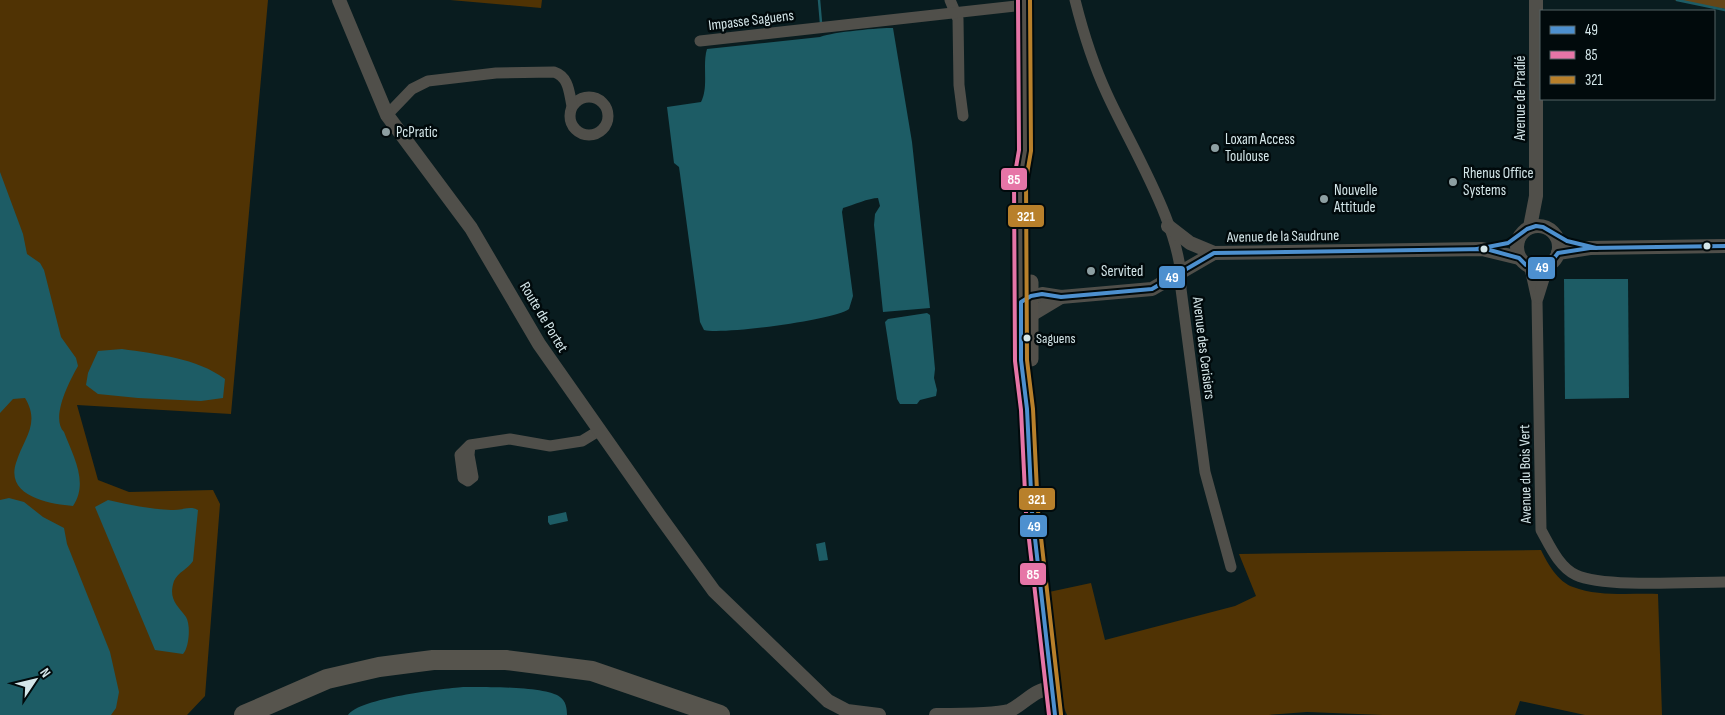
<svg xmlns="http://www.w3.org/2000/svg" width="1725" height="715" viewBox="0 0 1725 715" font-family="'Sofia Sans Condensed',sans-serif">
	<rect width="100%" height="100%" fill="#091c1f"/>
	<!-- green -->
	<g fill="#503304">
		<path d="M0,0H268L231,414L77,405L98,480L129,492L213,490L220,504L205,696L187,715H0Z"/>
		<path d="M450,0H542L541,8Z"/>
		<path d="M1541,550C1547,563 1558,582 1573,587C1599,597 1631,593 1658,594L1662,715H1585L1520,701L1515,715H1383L1307,712L1268,715H1067L1061,701L1049,592L1091,583L1105,640L1235,606L1256,596L1239,554Z"/>
	</g>
	<!-- forest -->
	<path fill="#644618" d="M1674,0H1725V9Z"/>
	<!-- water -->
	<g fill="#1d5c65">
		<path d="M893,28L912,142L930,308L883,312L874,225L875,214L880,206L878,198C869,198 853,205 843,208L842,212L853,296L849,309C835,320 722,335 704,330L700,322L680,174L679,167L674,163L667,107L701,102C709,87 702,65 707,49L820,37C825,33 883,27 893,28Z"/>
		<path d="M0,172L23,234L27,254L40,263L44,270L61,337L76,358L78,366C70,380 50,418 64,432C73,456 89,482 73,506C51,504 5,497 16,463C23,439 41,424 25,398L13,399L0,413Z"/>
		<path d="M1564,279H1628L1629,398L1565,399Z"/>
		<path d="M927,313L930,315L935,369L934,378L937,390L936,396L920,400L917,404H900L897,399L885,322L888,319Z"/>
		<path d="M122,349C156,354 197,358 225,379L223,398L201,401L138,398L98,394L86,385L88,373L98,351Z"/>
		<path d="M9,498L24,502L43,517L64,528L67,544L110,652L119,692L116,708L111,715H0V500Z"/>
		<path d="M108,500C129,505 150,509 171,510C181,511 190,505 198,510L193,561C188,569 178,572 174,581C168,599 177,605 186,617C191,625 189,648 183,654L155,650L95,507Z"/>
		<path d="M566,512L568,521L550,525L548,522V516Z"/>
		<path d="M825,542L828,560L819,561L816,544Z"/>
		<path d="M463,687C482,687 546,686 560,697C566,701 567,709 567,715H348C360,698 441,689 463,687Z"/>
	</g>
	<g fill="none" stroke-linecap="round" stroke-linejoin="round">
		<!-- stream -->
		<g stroke="#1d5c65" stroke-width="2.5">
			<path d="M819,0L821,23"/>
			<path d="M1677,0L1725,10"/>
		</g>
		<!-- minor -->
		<g stroke="#504f4a" stroke-width="11">
			<path d="M950,0L958,19L959,85L963,116"/>
			<path d="M1075,0C1083,32 1093,64 1107,94C1131,147 1185,233 1181,289L1205,472L1231,567"/>
			<path d="M700,41L1024,5"/>
			<circle cx="589" cy="116" r="19"/>
			<path d="M387,115L412,89L428,81L496,73L554,72C569,77 569,92 572,106"/>
			<path d="M1530,268L1537,300L1541,530C1550,546 1559,567 1576,575C1603,588 1691,582 1725,582"/>
			<path d="M1538,298L1548,266"/>
			<path d="M470,445L469,455L473,477L468,481L463,478L460,455L470,445L510,439L550,446L582,441L600,430"/>
		</g>
		<!-- tertiary -->
		<g stroke="#504f4a" stroke-width="14">
			<path d="M339,0L387,115L471,228L539,344L659,515L714,591L828,701L847,711L879,715"/>
			<circle cx="1538" cy="247" r="21"/>
			<path d="M1168,226L1190,243L1214,253"/>
			<path d="M1530,227L1536,196V0"/>
			<path d="M1558,253L1590,248L1725,246"/>
			<path d="M1022,301L1042,294L1061,297L1152,289L1214,253L1482,249L1519,258"/>
			<path d="M1031,315L1061,297"/>
			<path d="M936,715C952,715 996,715 1009,711C1026,703 1033,689 1053,688"/>
		</g>
		<!-- secondary -->
		<g stroke="#53504a" stroke-width="15">
			<path d="M1024,0L1025,151L1020,179L1021,360L1027,409L1032,512L1055,715"/>
			<path d="M1031,359V282"/>
		</g>
		<!-- motorway -->
		<path stroke="#56544d" stroke-width="20" d="M244,715L327,679L379,667L433,660H506L592,671L720,715"/>
		<!-- bus-1 casing -->
		<g stroke="#010a0c" stroke-width="8">
			<g id="bus-1">
				<path d="M1477,249L1508,243L1527,229L1536,226L1543,227L1567,241L1596,248"/>
				<path d="M1055,715L1032,512L1027,409L1021,360V302L1031,296L1042,294L1061,297L1152,289L1214,253L1486,249L1519,258L1526,265L1536,269L1548,266L1558,253L1590,248L1725,246"/>
			</g>
		</g>
		<!-- bus-2 casing -->
		<g stroke="#010a0c" stroke-width="8">
			<path id="bus-2" d="M1018,0L1019,150L1014,179L1015,361L1021,410L1026,513L1049,715"/>
		</g>
		<!-- bus-3 casing -->
		<g stroke="#010a0c" stroke-width="8">
			<path id="bus-3" d="M1030,0L1031,151L1026,180L1027,360L1033,409L1038,511L1061,714"/>
		</g>
		<!-- bus-1 -->
		<use href="#bus-1" stroke="#4d90cf" stroke-width="4"/>
		<!-- bus-2 -->
		<use href="#bus-2" stroke="#e675a7" stroke-width="4"/>
		<!-- bus-3 -->
		<use href="#bus-3" stroke="#b8802b" stroke-width="4"/>
	</g>
	<!-- markers -->
	<g fill="#8d9fa2" stroke="#010a0c" stroke-width="2">
		<circle cx="386" cy="132" r="5"/>
		<circle cx="1215" cy="148" r="5"/>
		<circle cx="1453" cy="182" r="5"/>
		<circle cx="1324" cy="199" r="5"/>
		<circle cx="1091" cy="271" r="5"/>
	</g>
	<g fill="#d4e6e9" stroke="#010a0c" stroke-width="2">
		<circle cx="1707" cy="246" r="4.5"/>
		<circle cx="1484" cy="249" r="4.5"/>
		<circle cx="1027" cy="338" r="4.5"/>
	</g>
	<g text-anchor="middle" stroke-width="5" stroke-linejoin="round" paint-order="stroke">
		<!-- bus labels -->
		<g font-size="14" fill="#d4e6e9" stroke="#010a0c" text-anchor="start">
			<text x="1036" y="343">Saguens</text>
		</g>
		<!-- street labels -->
		<g font-size="15" fill="#d4e6e9" stroke="#010a0c">
			<text transform="translate(751 20) rotate(-7)" y="5">Impasse Saguens</text>
			<text transform="translate(1520 98) rotate(-90)" y="5">Avenue de Pradié</text>
			<text transform="translate(1283 236) rotate(-1)" y="5">Avenue de la Saudrune</text>
			<text transform="translate(544 317) rotate(59)" y="5">Route de Portet</text>
			<text transform="translate(1204 348) rotate(83)" y="5">Avenue des Cerisiers</text>
			<text transform="translate(1525 474) rotate(-91)" y="5">Avenue du Bois Vert</text>
		</g>
		<!-- poi labels -->
		<g font-size="15" fill="#d4e6e9" stroke="#010a0c" text-anchor="start">
			<text x="396" y="137">PcPratic</text>
			<text x="1225" y="144">Loxam Access<tspan x="1225" dy="17">Toulouse</tspan></text>
			<text x="1463" y="178">Rhenus Office<tspan x="1463" dy="17">Systems</tspan></text>
			<text x="1334" y="195">Nouvelle<tspan x="1334" dy="17">Attitude</tspan></text>
			<text x="1101" y="276">Servited</text>
		</g>
	</g>
	<g stroke="#010a0c" stroke-width="2">
		<rect x="1000" y="167" width="28" height="24" rx="5" fill="#e675a7"/>
		<rect x="1007" y="204" width="38" height="24" rx="5" fill="#b8802b"/>
		<rect x="1527" y="256" width="29" height="24" rx="5" fill="#4d90cf"/>
		<rect x="1158" y="265" width="28" height="24" rx="5" fill="#4d90cf"/>
		<rect x="1018" y="487" width="38" height="24" rx="5" fill="#b8802b"/>
		<rect x="1019" y="514" width="29" height="24" rx="5" fill="#4d90cf"/>
		<rect x="1019" y="562" width="28" height="24" rx="5" fill="#e675a7"/>
	</g>
	<g font-size="14" text-anchor="middle" font-weight="bold" fill="#fff">
		<text x="1014" y="184">85</text>
		<text x="1026" y="221">321</text>
		<text x="1542" y="272">49</text>
		<text x="1172" y="282">49</text>
		<text x="1037" y="504">321</text>
		<text x="1034" y="531">49</text>
		<text x="1033" y="579">85</text>
	</g>
	<!-- legend -->
	<rect x="1540" y="10" width="175" height="90" fill="#010a0c" stroke="#556264"/>
	<rect x="1550" y="26" width="25" height="8" fill="#4d90cf" stroke="#556264"/>
	<text x="1585" y="35" font-size="15" fill="#d4e6e9">49</text>
	<rect x="1550" y="51" width="25" height="8" fill="#e675a7" stroke="#556264"/>
	<text x="1585" y="60" font-size="15" fill="#d4e6e9">85</text>
	<rect x="1550" y="76" width="25" height="8" fill="#b8802b" stroke="#556264"/>
	<text x="1585" y="85" font-size="15" fill="#d4e6e9">321</text>
	<!-- north arrow -->
	<g transform="translate(35 680) rotate(55)" stroke="#010a0c" stroke-width="4" paint-order="stroke">
	<path d="M0-4L9 19L0 12L-9 19Z" fill="#d4e6e9"/>
	<text y="-8" font-size="14" font-weight="bold" text-anchor="middle" fill="#d4e6e9">N</text>
	</g>
</svg>
